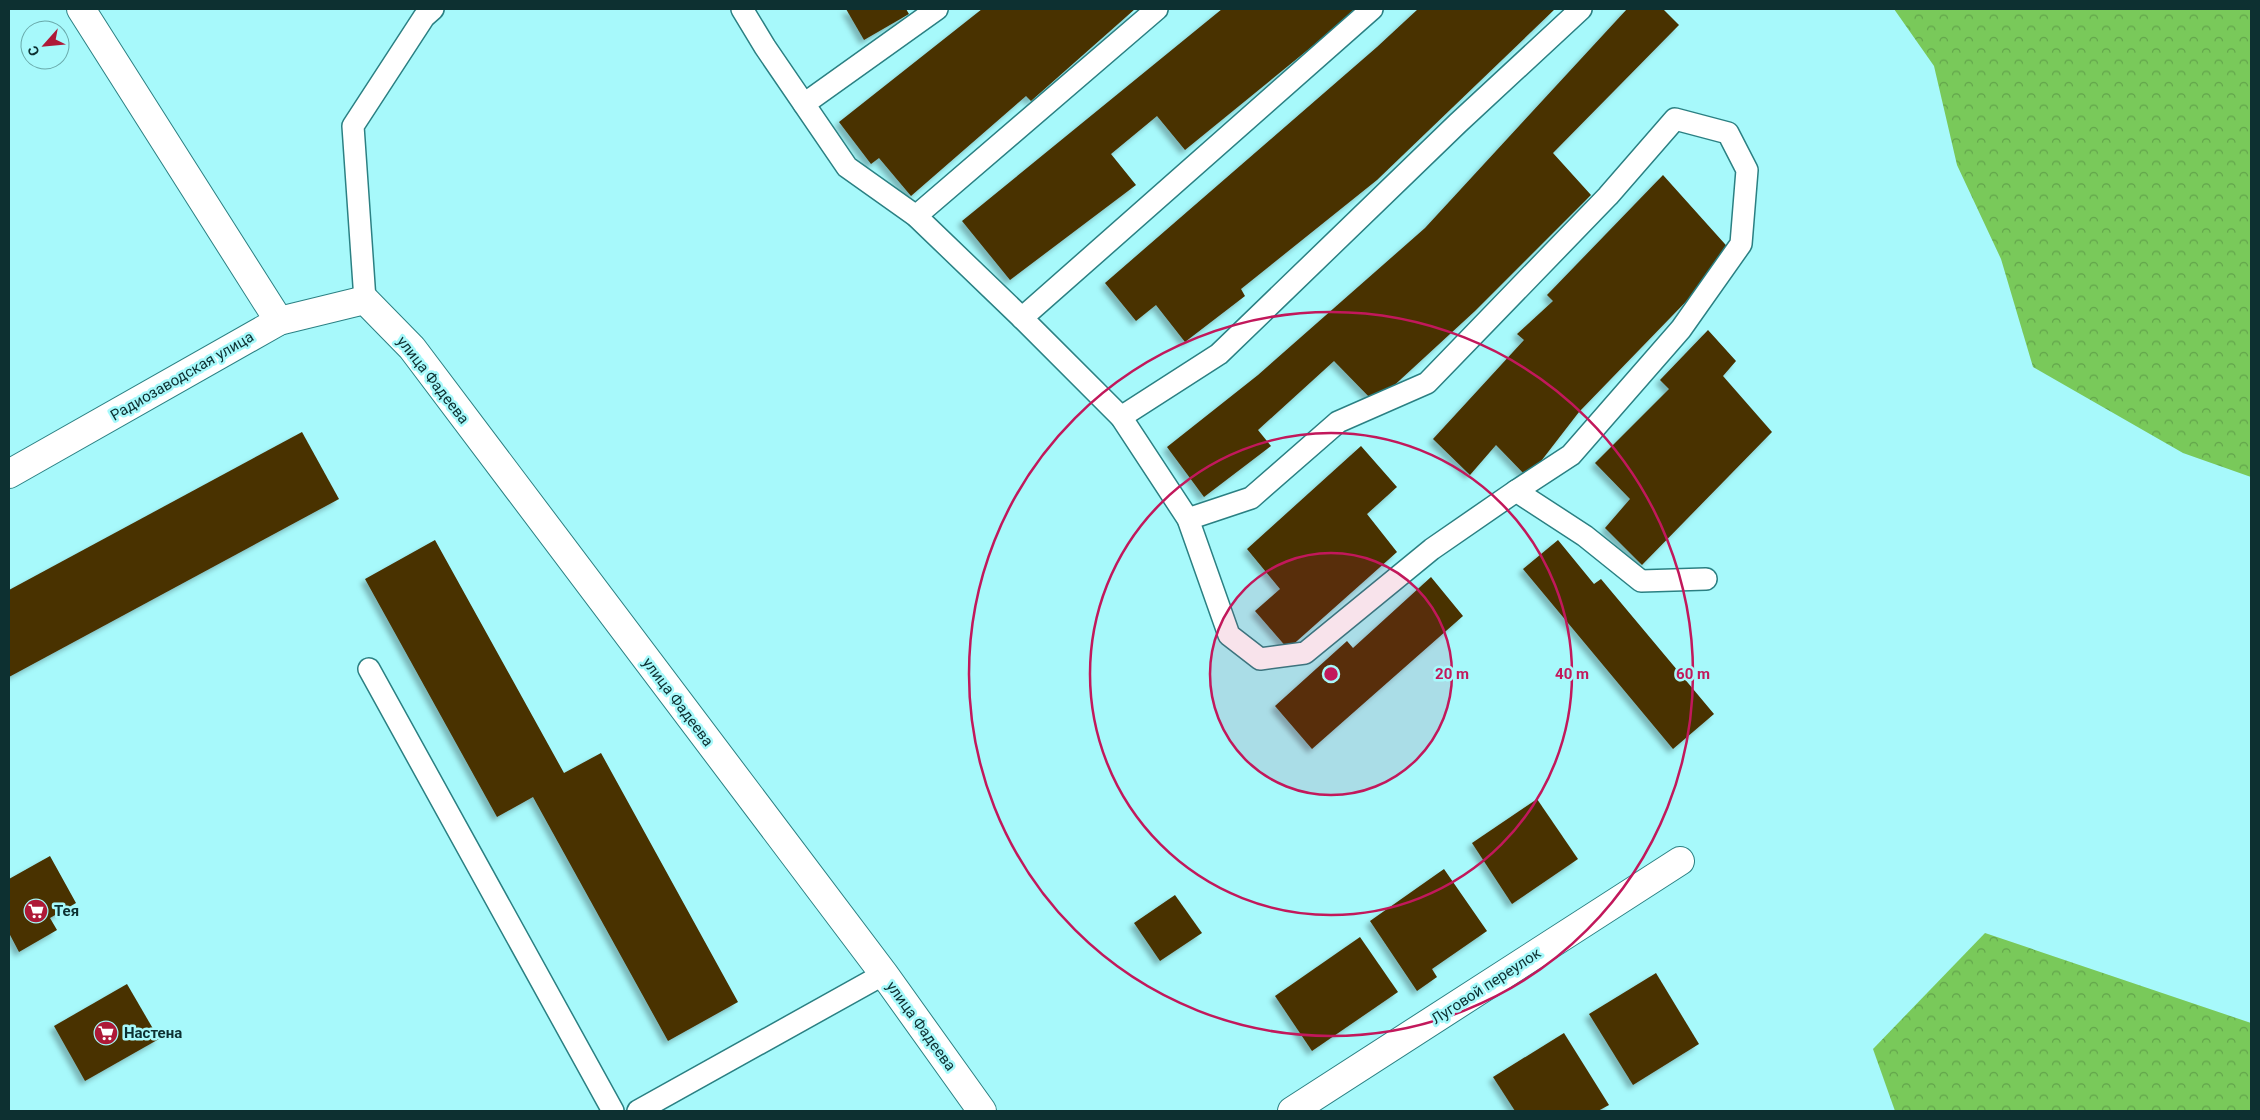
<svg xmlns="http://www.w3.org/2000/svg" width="2260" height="1120" viewBox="0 0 2260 1120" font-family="Roboto,sans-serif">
	<defs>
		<pattern id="forest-crowns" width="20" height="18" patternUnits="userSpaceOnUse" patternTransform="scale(1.25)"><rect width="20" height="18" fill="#79c95a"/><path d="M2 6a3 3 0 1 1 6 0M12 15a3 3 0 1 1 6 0" fill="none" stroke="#62a44b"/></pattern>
		<filter id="shadow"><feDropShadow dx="-4.5" dy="4.5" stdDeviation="2.5" flood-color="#0004"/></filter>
	</defs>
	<rect width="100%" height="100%" fill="#a7f9fb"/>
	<!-- forest -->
	<g fill="url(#forest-crowns)">
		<path d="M1894,9H2251V477L2183,453L2033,367L2001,259L1957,165L1934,66Z"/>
		<path d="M1985,933L2251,1023V1111H1895L1873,1049Z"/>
	</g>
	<!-- building -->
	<g fill="#493104" filter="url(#shadow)">
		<path d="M846,9H906L909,14L864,40Z"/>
		<path d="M982,9H1135L1031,101L1026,96L911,196L879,158L871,164L839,122Z"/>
		<path d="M1222,9H1358L1185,150L1157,116L1111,154L1136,185L1010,280L962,221Z"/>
		<path d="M1418,9H1555L1377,180L1241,289L1245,296L1185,342L1156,305L1136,321L1105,283L1377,47Z"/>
		<path d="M1627,9H1663L1679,25L1553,153L1591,195L1475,311L1375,403L1334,361L1258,430L1271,446L1204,497L1167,447L1258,375L1425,228Z"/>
		<path d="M1663,175L1733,253L1579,412L1528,478L1496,445L1470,475L1433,439L1524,340L1517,334L1553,301L1547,295Z"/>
		<path d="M1708,330L1736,361L1723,376L1772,432L1642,565L1605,528L1630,499L1595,463L1669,389L1660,380Z"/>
		<path d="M302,432L339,499L9,677V590Z"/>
		<path d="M1361,446L1397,487L1367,514L1397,552L1288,649L1255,611L1280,589L1247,549Z"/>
		<path d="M435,540L564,773L601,753L738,1002L668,1041L533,797L497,817L365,579Z"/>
		<path d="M1558,540L1594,584L1601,579L1714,714L1673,749L1523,569Z"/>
		<path d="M1431,577L1463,616L1312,749L1275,706L1347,641L1353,648Z"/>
		<path d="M1537,799L1578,859L1512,904L1472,843Z"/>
		<path d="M50,856L76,903L50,918L57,930L19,952L9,933V879Z"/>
		<path d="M1444,869L1487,931L1432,969L1437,977L1417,991L1370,921Z"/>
		<path d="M1175,895L1202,933L1160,961L1134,923Z"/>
		<path d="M1360,937L1398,992L1312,1051L1275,996Z"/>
		<path d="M1656,973L1699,1044L1633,1085L1589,1014Z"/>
		<path d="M127,984L159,1039L85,1081L54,1026Z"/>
		<path d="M1564,1033L1609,1105L1598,1111H1515L1493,1077Z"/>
	</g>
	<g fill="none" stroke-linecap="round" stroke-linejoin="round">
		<!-- lane casing -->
		<g stroke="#2b8083" stroke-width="24">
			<g id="lane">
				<path d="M742,9L765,47L847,167L916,216L1022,318L1121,417L1188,519L1229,635L1260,659L1305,653L1432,549L1516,491L1585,536L1641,581L1706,579"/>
				<path d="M804,104L937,9"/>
				<path d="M916,216L1157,9"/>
				<path d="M365,300L353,126L424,17L433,9"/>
				<path d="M1022,318L1372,9"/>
				<path d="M1121,417L1219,354L1458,123L1581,9"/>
				<path d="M1188,519L1251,498L1338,422L1427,383L1608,196L1675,119L1728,133L1747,170L1741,244L1681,329L1571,455L1516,491"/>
				<path d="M369,669L613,1111"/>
				<path d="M638,1111L884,974"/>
			</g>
		</g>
		<!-- street casing -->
		<g stroke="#2b8083" stroke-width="30">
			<g id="street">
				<path d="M81,9L279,321"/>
				<path d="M9,474L279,321L365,300L412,348L884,974L982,1111"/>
				<path d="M1292,1111L1680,861"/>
			</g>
		</g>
		<!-- lane -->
		<use href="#lane" stroke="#fff" stroke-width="21"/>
		<!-- street -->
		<use href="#street" stroke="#fff" stroke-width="28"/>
	</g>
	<!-- distance rings -->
	<circle cx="1331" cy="674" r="121" fill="#c2185b" fill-opacity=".12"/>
	<g fill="none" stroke="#c2185b" stroke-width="2.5">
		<circle cx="1331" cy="674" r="121"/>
		<circle cx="1331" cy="674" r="241"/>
		<circle cx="1331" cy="674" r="362"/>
	</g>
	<!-- icons -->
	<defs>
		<g id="supermarket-disc" transform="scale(1.25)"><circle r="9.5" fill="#ae1937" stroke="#a7f9fb"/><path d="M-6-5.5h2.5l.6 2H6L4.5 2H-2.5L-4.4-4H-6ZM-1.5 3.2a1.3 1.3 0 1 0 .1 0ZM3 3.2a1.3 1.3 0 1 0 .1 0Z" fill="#fff"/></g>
	</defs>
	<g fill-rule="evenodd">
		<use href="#supermarket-disc" x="36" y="911"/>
		<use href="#supermarket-disc" x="106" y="1033"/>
	</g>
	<g text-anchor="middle" stroke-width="5" stroke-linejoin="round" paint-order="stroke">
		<!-- street labels -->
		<g font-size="15" fill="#0d3031" stroke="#a7f9fb">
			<text transform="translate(182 376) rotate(-30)" y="5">Радиозаводская улица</text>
			<text transform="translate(433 380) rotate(52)" y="5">улица Фадеева</text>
			<text transform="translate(678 702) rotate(53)" y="5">улица Фадеева</text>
			<text transform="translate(1486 986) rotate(-33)" y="5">Луговой переулок</text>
			<text transform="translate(921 1026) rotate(54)" y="5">улица Фадеева</text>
		</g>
		<!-- poi labels -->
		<g font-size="15" font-weight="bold" fill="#0d3031" stroke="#a7f9fb" text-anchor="start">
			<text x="54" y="916">Тея</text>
			<text x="124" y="1038">Настена</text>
		</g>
	</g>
	<circle cx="1331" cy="674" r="8" fill="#c2185b" stroke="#a7f9fb" stroke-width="2.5"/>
	<g font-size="15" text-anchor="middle" font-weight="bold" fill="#c2185b" stroke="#a7f9fb" stroke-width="5" stroke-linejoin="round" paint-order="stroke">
		<text x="1452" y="679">20 m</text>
		<text x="1572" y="679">40 m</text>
		<text x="1693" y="679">60 m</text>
	</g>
	<!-- border -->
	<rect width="2260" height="1120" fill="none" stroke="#0d3031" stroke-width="20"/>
	<!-- north arrow -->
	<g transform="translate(45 45) rotate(243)"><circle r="24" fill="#a7f9fb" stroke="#69a9aa"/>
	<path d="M0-4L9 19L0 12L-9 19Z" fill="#ae1937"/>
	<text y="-8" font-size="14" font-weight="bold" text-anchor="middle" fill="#0d3031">С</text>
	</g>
</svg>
